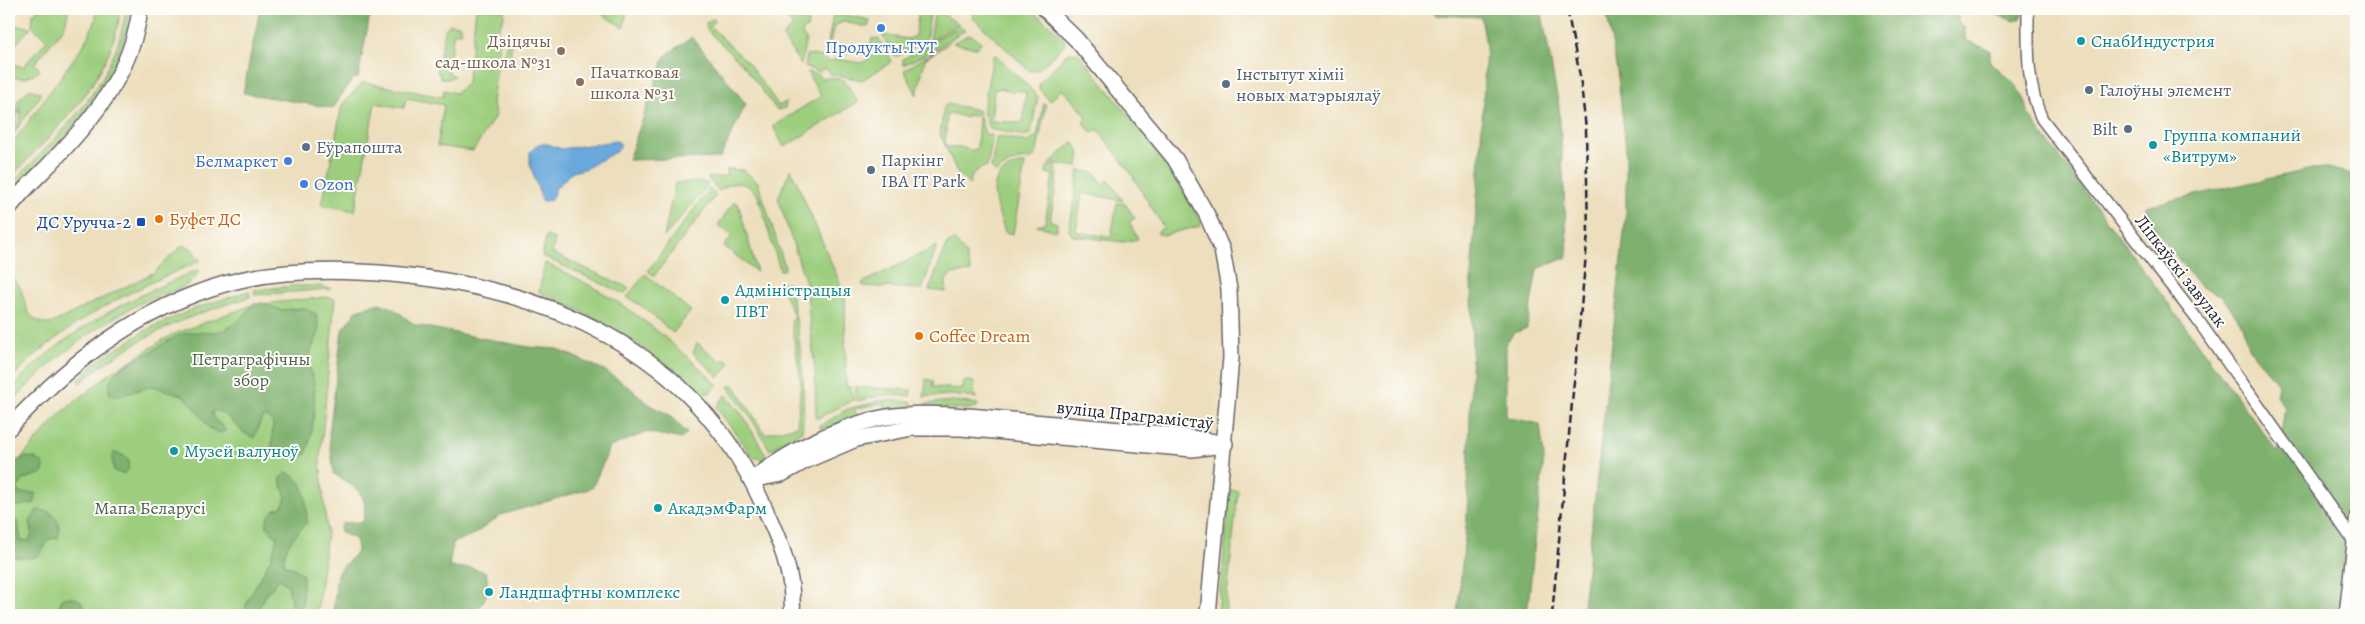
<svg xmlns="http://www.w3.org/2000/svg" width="2365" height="624" viewBox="0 0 2365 624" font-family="Alegreya,serif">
	<rect width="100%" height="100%" fill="#fdfcf7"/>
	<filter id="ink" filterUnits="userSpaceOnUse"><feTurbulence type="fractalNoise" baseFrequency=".02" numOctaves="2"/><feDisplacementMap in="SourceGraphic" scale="10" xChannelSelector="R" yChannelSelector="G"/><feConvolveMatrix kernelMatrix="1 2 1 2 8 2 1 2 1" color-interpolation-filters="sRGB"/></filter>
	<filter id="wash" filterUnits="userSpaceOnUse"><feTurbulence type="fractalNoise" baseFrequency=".0096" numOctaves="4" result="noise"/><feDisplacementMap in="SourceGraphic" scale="20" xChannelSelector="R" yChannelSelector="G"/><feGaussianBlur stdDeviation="1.12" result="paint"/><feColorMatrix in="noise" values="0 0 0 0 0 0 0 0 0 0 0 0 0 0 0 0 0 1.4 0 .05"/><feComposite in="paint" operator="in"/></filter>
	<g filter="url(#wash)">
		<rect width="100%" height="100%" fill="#eddfbd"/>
		<!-- green -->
		<g fill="#9dce7e" stroke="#60785c" fill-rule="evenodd">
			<path d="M37,9H69L64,28L34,64L39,68V72L24,78L9,77V63L23,67L47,40L32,26L33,13H36Z"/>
			<path d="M97,9H121C110,83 58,127 9,179V148L83,46L95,22Z"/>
			<path d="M126,9H131C119,91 62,137 9,196V186C60,134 116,85 126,9Z"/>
			<path d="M476,9H504V17L497,31L500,48L492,102L496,115L473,151L437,146L444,105L406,98L404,108L375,103L355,211L322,205L342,105L363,82L443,97L444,90L455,93L467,84Z"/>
			<path d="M594,9H627L624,28Z"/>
			<path d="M757,9H811L807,28L803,30L802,35L806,39L801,65L782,36L793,26L778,10L767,19Z"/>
			<path d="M919,9H931L926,40L898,56H895L882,35L909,39L915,36Z"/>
			<path d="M935,9L959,24L930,41Z"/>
			<path d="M974,9H1031L1063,37L1065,44L1038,70L1030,71L973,18L972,13Z"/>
			<path d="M836,13L870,20L868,27L843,22L834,26L830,42H828L833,15Z"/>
			<path d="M712,19L715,20L710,26L748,63L779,106L786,102L785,108L780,110L776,109L744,66L707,30L706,23Z"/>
			<path d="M450,24L459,25L462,29L460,32L454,33L447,71L454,76L449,79L441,78L437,71L445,29Z"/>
			<path d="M14,25L31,27L9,52V31L14,32Z"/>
			<path d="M960,26L965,30L929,53V43Z"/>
			<path d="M970,34L981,42L977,48L953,43Z"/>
			<path d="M507,37L513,38L509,64L503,63Z"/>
			<path d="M872,38L879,39L891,59L890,63L862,80L831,74L825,68L819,72L805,67L807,54L823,57L827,61L831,62L835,59L861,63L868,60Z"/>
			<path d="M949,43L925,59L917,95L904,70Z"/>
			<path d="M927,45L926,54L903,65V59Z"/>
			<path d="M1074,52L1079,54C1123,108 1167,160 1201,222L1200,226L1164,235L1158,234V231L1164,228L1130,172L1098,129L1092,133L1083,122L1087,116L1062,89L1050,101L1039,89V83L1068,53Z"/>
			<path d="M996,55L1038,96L1031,133L1026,136L989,129L983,110L993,56ZM1001,88L1014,93L1015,90L1026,92L1023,123L991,121L994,90Z"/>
			<path d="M807,72L819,75L822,79L829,77L844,80L858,102L784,147L773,126L821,96Z"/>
			<path d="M29,89L40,92V96L9,141C14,127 27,119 17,102Z"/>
			<path d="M9,98L19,110L15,126L9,135Z"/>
			<path d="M1044,103L1046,105L1036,156C1030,161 1026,159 1019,160C1010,162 1003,167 996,173L991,168L997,136L1028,142L1037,136Z"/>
			<path d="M947,104L978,110L985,134L993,136L987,167C975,168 972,174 969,185L958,174L940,134L944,107ZM954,114L967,118L968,115L979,117L977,149L970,150L957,146L956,148L945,146L947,115Z"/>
			<path d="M1073,142L1080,153L1078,167L1050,163Z"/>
			<path d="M1018,164H1025L1013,234L1005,232C996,203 981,178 1018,164Z"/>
			<path d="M1049,165L1056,166L1055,173L1058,174L1050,221L1057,223V230L1055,231L1037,225L1045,223L1053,175L1046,173L1047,167Z"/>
			<path d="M727,169L743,170L758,182L785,267L784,270H780L758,196C747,180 733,180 719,191L707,178L726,176Z"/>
			<path d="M791,169L845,295L846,387H851L854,400L816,419L815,373L806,283L778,198Z"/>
			<path d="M1079,170L1095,173L1103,184L1109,180L1123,201L1082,193L1076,232L1111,237L1117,203L1125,204L1135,218L1129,222L1138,239L1123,242L1073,236L1069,231Z"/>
			<path d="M704,182L708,185L664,237L675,183Z"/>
			<path d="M709,189L716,195L654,276L648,271Z"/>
			<path d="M734,202L738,203L757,272L724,246L732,236L718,225Z"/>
			<path d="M546,236L555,239L552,253L629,288L624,294L542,256Z"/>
			<path d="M954,240L965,253L971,272L951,274L946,280V292L929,290L947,244Z"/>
			<path d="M183,245L192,249L200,261C129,291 62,323 9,381V276C31,286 16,322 50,324L153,273Z"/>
			<path d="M937,246L922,289L863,286L862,283Z"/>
			<path d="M545,263C617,295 661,331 718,385L710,393L698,394C648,347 602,318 539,292Z"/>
			<path d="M199,269C196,289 161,294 143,302C92,327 47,364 9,405V390C69,328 121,303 199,269Z"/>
			<path d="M645,274L691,311L673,333L643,307L627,297Z"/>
			<path d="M780,283H789C799,331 807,382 802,431L770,450L748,413L728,387L734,385L765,434L797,426L801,382L791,320L795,319Z"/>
			<path d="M295,286H321L331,289L255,295L254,290Z"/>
			<path d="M249,291L250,297C188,315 129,340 80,383L78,381L97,361L148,329L196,308Z"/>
			<path d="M327,297L335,299L320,460L327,532L317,615H9V472L60,414L108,375L171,335L252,305Z"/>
			<path d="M697,343L720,361L726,359L730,364L719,377L693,353Z"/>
			<path d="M926,379L933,381V387L963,389L964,381H972L975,384L973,389L976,398L952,395L924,397Z"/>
			<path d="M855,387L911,390L910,396L884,395L857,401Z"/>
			<path d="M726,395L744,417L767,457L762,460L753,457L716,407Z"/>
			<path d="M883,400L912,402L911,408L886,410L884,403L854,409L858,417L824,429L819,427L847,409Z"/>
			<path d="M952,401L978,404L977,407L969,409L926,408L924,404Z"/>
			<path d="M1230,490H1238L1225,615H1218Z"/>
		</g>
		<!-- forest -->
		<g fill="#7eb16d" stroke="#506a54">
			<path d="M260,9H371L358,78H353L333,108L243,93Z"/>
			<path d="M1431,9H1541L1559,107L1568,257L1537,269L1527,328L1514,333L1506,343V417L1540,424L1544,457L1527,615H1457L1467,517L1472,346L1471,276L1480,159L1486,45L1481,17L1434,15Z"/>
			<path d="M1606,9H1958V23L1965,28V40L1990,50V62C2006,75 2027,92 2028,114L2278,452L2285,408L2276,395L2278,384L2248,347L2242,324L2221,295L2201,288L2146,218V206L2312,169L2327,168L2356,175V615H1582L1626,215V148L1618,77Z"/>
			<path d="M1990,9H2023L2021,18L2014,21L1998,15Z"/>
			<path d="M692,37L746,104L720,158L628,160L665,56Z"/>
			<path d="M263,303L281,310L304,308L316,314C324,339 310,341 309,362C309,370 313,376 314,384C316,406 313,433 306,454L297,458L276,456L272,450L273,423L268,417L262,418L254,438C237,432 232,416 216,410L212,412L214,418L226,430L220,433L209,428L193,405L182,395L152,386L116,397L109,393C108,368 131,363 149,353C162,345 171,337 186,333C200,330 216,335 228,328C238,322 246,314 253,304Z"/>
			<path d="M379,303L393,308L415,325L528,347L557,349L604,370L629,387L651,406L668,414L687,433L681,439L647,432L610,447L592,488L501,515L476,533L453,543L449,567L472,568L486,572C490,593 487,601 470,615H333L337,573L357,552L356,539L341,533L340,528L343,523L363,522C370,493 356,488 334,474L329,435L342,331L357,310Z"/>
			<path d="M114,453L123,455L129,461L128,470L123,474L114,471L112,458Z"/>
			<path d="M26,457L35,458L44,464L43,473L24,479L17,489L19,493H35V503L9,508V467L13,462Z"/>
			<path d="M286,473C308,478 306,504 307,522C296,536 283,545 284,564L296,569L303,575L302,615H293L288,585L279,579L266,595L255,615H243L248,600L272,556L277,537L266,525C268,514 271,510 282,507L286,498L280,479Z"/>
			<path d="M37,510C55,510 62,521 58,538L49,539L41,553L34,558L9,557V519L18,522L21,541L30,540L32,531L30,522Z"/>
			<path d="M69,597L80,600L84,607L83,615H50L59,609L61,599Z"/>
		</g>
		<!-- water -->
		<path fill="#69a9dc" stroke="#46668c" d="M616,141L620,143V148L617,151L585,169L572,172L556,188L551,200L542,201L530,164V152L538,144H548L561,149Z"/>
	</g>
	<g filter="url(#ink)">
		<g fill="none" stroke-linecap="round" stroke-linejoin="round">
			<!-- minor casing -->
			<g stroke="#696468" stroke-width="14">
				<g id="minor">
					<path d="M2028,9C2028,46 2026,85 2042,119L2197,319L2353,540"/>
					<path d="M2345,615L2356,515"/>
				</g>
			</g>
			<!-- major casing -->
			<g stroke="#696468" stroke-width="18">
				<g id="major">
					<path d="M1045,9L1076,39L1175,159L1207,215L1222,250L1229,289L1231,358L1208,615"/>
					<path d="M9,208C20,193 35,179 48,166C92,120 132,74 140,9"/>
					<path d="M9,428C72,359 147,302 240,280C288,269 342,270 391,274C548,288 692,350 761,500C778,537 795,573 792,615"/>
					<path d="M756,479L782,474L807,460L856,439L912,428H961L1192,449L1215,446"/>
					<path d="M752,480C788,452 836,427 881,418C928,409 996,419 1044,423C1104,429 1166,432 1225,444"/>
				</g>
			</g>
			<!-- minor -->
			<use href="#minor" stroke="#fff" stroke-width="11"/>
			<!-- major -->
			<use href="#major" stroke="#fff" stroke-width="15"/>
			<!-- rail -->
			<path stroke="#22223b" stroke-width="2.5" stroke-dasharray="8 4" stroke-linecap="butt" d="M1552,615L1588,233L1586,129L1580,76L1567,9"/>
		</g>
	</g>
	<!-- markers -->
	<g fill="#3f7fe0" stroke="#fdfcf7" stroke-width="2">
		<circle cx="881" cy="28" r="5"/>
		<circle cx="288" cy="161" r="5"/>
		<circle cx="304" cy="184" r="5"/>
	</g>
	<g fill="#0f9aa8" stroke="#fdfcf7" stroke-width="2">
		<circle cx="2081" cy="41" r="5"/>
		<circle cx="2153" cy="145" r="5"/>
		<circle cx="725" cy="300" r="5"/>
		<circle cx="174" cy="451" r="5"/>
		<circle cx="658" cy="508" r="5"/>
		<circle cx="489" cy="592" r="5"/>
	</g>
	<g fill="#8d6e63" stroke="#fdfcf7" stroke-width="2">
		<circle cx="561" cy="51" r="5"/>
		<circle cx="580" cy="82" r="5"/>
	</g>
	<g fill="#5c6f8a" stroke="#fdfcf7" stroke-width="2">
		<circle cx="1226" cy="84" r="5"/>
		<circle cx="2089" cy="90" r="5"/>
		<circle cx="2128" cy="129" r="5"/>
		<circle cx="306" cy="147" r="5"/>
		<circle cx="871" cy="170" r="5"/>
	</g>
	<g fill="#e8710a" stroke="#fdfcf7" stroke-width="2">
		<circle cx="159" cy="219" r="5"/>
		<circle cx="919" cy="336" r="5"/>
	</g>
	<rect fill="#1a4fb4" stroke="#fdfcf7" stroke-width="2" x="136" y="217" width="10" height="10" rx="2.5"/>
	<g text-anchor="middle" stroke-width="4" stroke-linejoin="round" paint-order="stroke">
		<!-- education labels -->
		<g font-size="18" fill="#785e54" stroke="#fdfcf7" text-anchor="end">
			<text x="551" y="47">Дзіцячы<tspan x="551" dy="21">сад-школа №31</tspan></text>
			<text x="590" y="78" text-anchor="start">Пачатковая<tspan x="590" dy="21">школа №31</tspan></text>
		</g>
		<!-- culture labels -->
		<g font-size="18" fill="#0d838f" stroke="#fdfcf7" text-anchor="start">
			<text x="2091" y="47">СнабИндустрия</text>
			<text x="2163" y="141">Группа компаний<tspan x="2163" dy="21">«Витрум»</tspan></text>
			<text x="735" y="296">Адміністрацыя<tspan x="735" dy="21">ПВТ</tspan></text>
			<text x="184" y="457">Музей валуноў</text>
			<text x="668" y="514">АкадэмФарм</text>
			<text x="499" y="598">Ландшафтны комплекс</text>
		</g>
		<!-- shop labels -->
		<g font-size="18" fill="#366cbe" stroke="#fdfcf7">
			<text x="881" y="53">Продукты.ТУТ</text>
			<text x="278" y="167" text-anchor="end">Белмаркет</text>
			<text x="314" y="190" text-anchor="start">Ozon</text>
		</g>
		<!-- service labels -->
		<g font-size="18" fill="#4e5e75" stroke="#fdfcf7" text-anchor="start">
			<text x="1236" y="80">Інстытут хіміі<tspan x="1236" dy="21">новых матэрыялаў</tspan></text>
			<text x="2099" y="96">Галоўны элемент</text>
			<text x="2118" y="135" text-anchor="end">Bilt</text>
			<text x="316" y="153">Еўрапошта</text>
			<text x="881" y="166">Паркінг<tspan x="881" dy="21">IBA IT Park</tspan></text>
		</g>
		<!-- food labels -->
		<g font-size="18" fill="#c56008" stroke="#fdfcf7" text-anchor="start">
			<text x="169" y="225">Буфет ДС</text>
			<text x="929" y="342">Coffee Dream</text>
		</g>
		<!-- transit labels -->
		<g font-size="18" fill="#164399" stroke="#fdfcf7" text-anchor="end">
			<text x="131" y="228">ДС Уручча-2</text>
		</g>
		<!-- street labels -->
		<g font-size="18" fill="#22223b" stroke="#fdfcf7">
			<text transform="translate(2181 271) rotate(52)" y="6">Ліпкаўскі завулак</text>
			<text transform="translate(1135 415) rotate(6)" y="6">вуліца Праграмістаў</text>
		</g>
		<!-- park labels -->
		<g font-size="18" fill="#4d5e52" stroke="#fdfcf7">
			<text x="251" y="365">Петраграфічны<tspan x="251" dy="21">збор</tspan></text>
			<text x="150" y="514">Мапа Беларусі</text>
		</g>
	</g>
	<!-- margin -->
	<rect width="2365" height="624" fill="none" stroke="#fdfcf7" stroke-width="30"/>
</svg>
